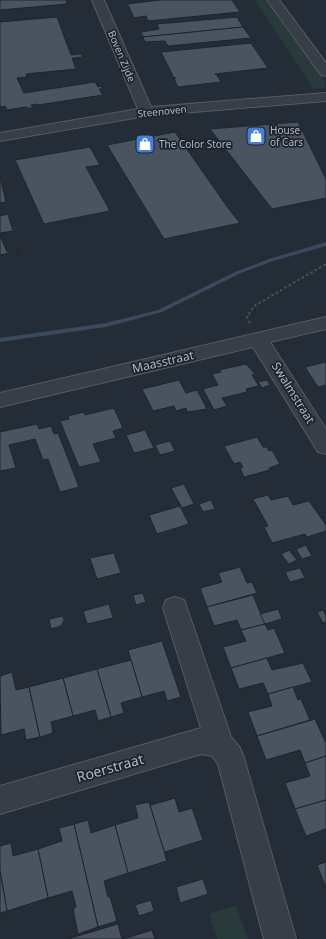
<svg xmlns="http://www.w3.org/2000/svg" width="326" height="939" viewBox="0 0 326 939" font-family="'Noto Sans',sans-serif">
	<rect width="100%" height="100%" fill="#232c37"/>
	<!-- green -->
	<g fill="#283a3a">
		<path d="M255,0H265L325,82V88L314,89Z"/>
		<path d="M236,905L248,939H217L209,914Z"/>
	</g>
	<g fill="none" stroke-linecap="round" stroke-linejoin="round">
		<!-- stream -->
		<path fill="#3a495e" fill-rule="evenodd" d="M326,242V246L273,261L241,273L162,312L106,327L0,342V338L106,323L158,310L237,271L269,259Z"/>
	</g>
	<!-- building -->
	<g fill="#4a5360" stroke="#1e252e">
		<path d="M0,0H66L67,4L0,10Z"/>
		<path d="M160,0H232L240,12L148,21L146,16L134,18L131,11L129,12V10H131L127,4Z"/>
		<path d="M57,17L71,55L81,54L83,57L72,58L76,69L26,74L27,77L17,78L24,93L95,82L98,87L101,86L103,89H99L103,95L38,105L37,104L31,105L33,108H27L26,107L7,110L5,106L0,107V22Z"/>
		<path d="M237,17L243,27L143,37L141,32L159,29L157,24Z"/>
		<path d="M243,27L251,38L168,46L165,41L145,42L143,37Z"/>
		<path d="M251,43L268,68L215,74L217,75L221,82L178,87L174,79L176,78H174L161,52Z"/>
		<path d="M298,122L326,179V198L272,209L210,129Z"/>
		<path d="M175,132L228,208L240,223L164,239L107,145Z"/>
		<path d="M90,147L100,165L86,167L110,211L44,224L15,160Z"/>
		<path d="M0,177L6,202L0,203Z"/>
		<path d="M8,214L13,231L0,233V216Z"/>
		<path d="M0,235L7,252L19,250V251L0,255Z"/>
		<path d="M326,362V385L318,387L305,367Z"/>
		<path d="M246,364L255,374L252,375L259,386L246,389L247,392L222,398L227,406L214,410L203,389L218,385L212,374L221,372L219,370Z"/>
		<path d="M179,380L186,393L197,390L207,409L187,412L186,408L176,411L174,406L153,411L142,389Z"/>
		<path d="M267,380L270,385L262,388L258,382Z"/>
		<path d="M114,408L123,428L113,431L116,438L93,444L101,462L79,467L60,421L69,419L68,416L84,412L85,415Z"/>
		<path d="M37,424L39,429L51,426L54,434L58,433L79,487L60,492L48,459L43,460L35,439L9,445L16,468L0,471V432Z"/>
		<path d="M145,430L154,448L134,453L126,435Z"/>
		<path d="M257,437L263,447H267L269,451L272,450L280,464L269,468L270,470L244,477L240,468L243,467L240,462L234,464L224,446Z"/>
		<path d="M170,441L175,451L160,455L155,445Z"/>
		<path d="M184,484L194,504L182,508L171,488Z"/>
		<path d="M268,495L271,500L288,496L293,505L309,501L326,525V531L307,537L305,534L272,543L264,527L268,526L253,499Z"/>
		<path d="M211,500L215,509L203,512L199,504Z"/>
		<path d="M180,506L189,524L157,534L149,515Z"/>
		<path d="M306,545L312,556L302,559L296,549Z"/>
		<path d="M289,550L297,560L289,564L281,554Z"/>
		<path d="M114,553L121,573L97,579L90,558Z"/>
		<path d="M240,567L247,583L252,582L257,593L207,607L200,588L222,582L218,573Z"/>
		<path d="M300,568L305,578L290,582L285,572Z"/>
		<path d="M143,593L146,602L136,605L133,595Z"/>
		<path d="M253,595L265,624L241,630L237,620L214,626L207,607Z"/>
		<path d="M109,604L113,618L87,624L83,611Z"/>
		<path d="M278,609L282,619L265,624L260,614Z"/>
		<path d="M323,610L326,616V622L323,623L317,612Z"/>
		<path d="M63,616L64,620L61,626L51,629L49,619Z"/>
		<path d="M265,624L268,630L274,628L285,653L231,668L223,647L246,641L241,630Z"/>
		<path d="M162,641L181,697L167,701L164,691L142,697L128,650Z"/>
		<path d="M267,658L272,670L303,663L312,682L268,694L263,683L239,689L231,668Z"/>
		<path d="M131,660L142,697L121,703L124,713L111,717L97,669Z"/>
		<path d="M97,669L111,717L98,721L95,710L73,716L63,678Z"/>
		<path d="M12,672L16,690L29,687L40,737L26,740L24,729L1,735L0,676Z"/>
		<path d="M63,678L73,716L51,722L53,733L40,737L29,687Z"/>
		<path d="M293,687L298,700L301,699L310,720L257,736L248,712L272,706L268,694Z"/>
		<path d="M315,719L326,743V756L305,763L300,750L266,760L257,736Z"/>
		<path d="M326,756V800L295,809L285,783L310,776L305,763Z"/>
		<path d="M175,798L179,812L192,808L203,840L165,852L167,861L149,802L150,801L151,805Z"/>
		<path d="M326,800V829L306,836L295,809Z"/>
		<path d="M149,802L167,861L128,873L115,825L138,818L135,805Z"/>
		<path d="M88,820L91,833L115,825L128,873L104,881L108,897H110L117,921L98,927L74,824Z"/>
		<path d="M74,824L98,927L78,934L73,909L76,907L72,891L48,898L38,849L62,841L59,828Z"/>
		<path d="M11,843L13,856L38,849L48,898L7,911L0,871V846Z"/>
		<path d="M326,862V888L317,865Z"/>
		<path d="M0,871L7,911L0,913Z"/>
		<path d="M203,879L208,894L180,903L176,887Z"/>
		<path d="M151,900L154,911L139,916L135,905Z"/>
		<path d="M118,924L122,939H71V938Z"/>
		<path d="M152,930L155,939H123Z"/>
	</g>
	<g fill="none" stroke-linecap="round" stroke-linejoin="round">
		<!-- minor casing -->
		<g stroke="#555c65" stroke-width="2">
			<g id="minor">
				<path d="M92,0H104L151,107L326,93V101L146,116L0,141V133L138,109Z"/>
				<path d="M267,0H279L326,63V76L321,75Z"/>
				<path d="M326,317V329L270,342L326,429V454L318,452L253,347L0,407V393Z"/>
				<path d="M175,597L184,600L187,608L231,737L240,748L244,758L296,939H264L218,764L212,756L201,754L0,814V786L201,728L163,608L166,600Z"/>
			</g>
		</g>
		<!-- path -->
		<path stroke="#455557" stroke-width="2" stroke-dasharray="2.5 2.5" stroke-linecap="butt" d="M250,323L247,317L254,306L326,264"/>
		<!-- minor -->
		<use href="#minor" fill="#373e48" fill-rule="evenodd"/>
	</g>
	<!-- icons -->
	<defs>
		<g id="shop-square" transform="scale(1)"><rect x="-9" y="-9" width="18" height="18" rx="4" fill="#3f7fe0" stroke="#1c232c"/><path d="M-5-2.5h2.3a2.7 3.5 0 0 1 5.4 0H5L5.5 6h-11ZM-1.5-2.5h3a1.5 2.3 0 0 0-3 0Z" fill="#fff"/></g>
	</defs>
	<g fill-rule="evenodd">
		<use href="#shop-square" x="256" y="136"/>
		<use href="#shop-square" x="145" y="144"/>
	</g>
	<g text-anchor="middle" stroke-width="3.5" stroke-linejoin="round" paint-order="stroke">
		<!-- far-street labels -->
		<g font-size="10" fill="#b2b9c4" stroke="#1c232c">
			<text transform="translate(122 56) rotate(67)" y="4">Boven Zijde</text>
			<text transform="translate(162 111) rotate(-6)" y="4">Steenoven</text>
		</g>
		<!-- far-poi labels -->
		<g font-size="10" fill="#b2b9c4" stroke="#1c232c" text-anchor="start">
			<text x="270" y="134">House<tspan x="270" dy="12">of Cars</tspan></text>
			<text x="159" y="148">The Color Store</text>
		</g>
		<!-- street labels -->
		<g font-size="12" fill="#b2b9c4" stroke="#1c232c">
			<text transform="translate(163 362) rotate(-13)" y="4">Maasstraat</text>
			<text transform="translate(293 393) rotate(58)" y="4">Swalmstraat</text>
		</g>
		<!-- near-street labels -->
		<g font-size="14" fill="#b2b9c4" stroke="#1c232c">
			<text transform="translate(110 768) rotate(-16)" y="5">Roerstraat</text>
		</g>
	</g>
</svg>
